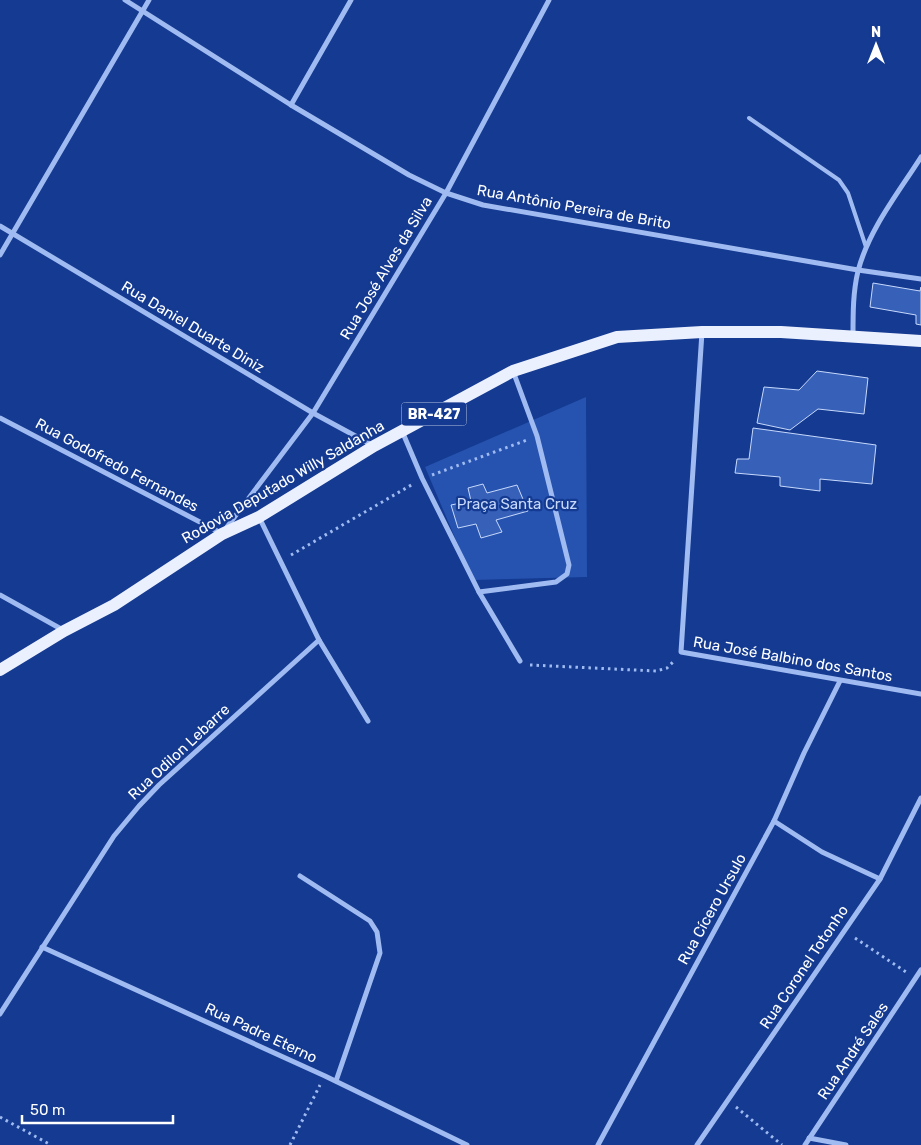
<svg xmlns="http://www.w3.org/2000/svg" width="921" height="1145" viewBox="0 0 921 1145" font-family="Rubik,sans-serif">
	<rect width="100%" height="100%" fill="#143a91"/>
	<!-- green -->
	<path fill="#2653b0" d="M586,397L587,577L473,580L425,467Z"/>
	<!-- building -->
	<g fill="#3761b8" stroke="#c7d9fc">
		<path d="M873,283L920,291L921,287V325L916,324V315L870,307Z"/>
		<path d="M817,371L868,378L864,414L818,409L790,430L757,423L764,387L799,390Z"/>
		<path d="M753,428L876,445L872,484L820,479V491L780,486V477L735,473L737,459H749Z"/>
		<path d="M483,484L487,493L517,485L528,511L496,520L502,532L481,538L476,524L458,528L451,505L471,501L468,488Z"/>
	</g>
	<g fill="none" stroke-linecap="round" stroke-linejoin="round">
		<!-- path -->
		<g stroke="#a0bbf1" stroke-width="3" stroke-dasharray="2.5 4" stroke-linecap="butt">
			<path d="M432,475L527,440"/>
			<path d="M291,555L413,484"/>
			<path d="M530,665L656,671L667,668L675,660"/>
			<path d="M855,938L906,972"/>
			<path d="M736,1107L782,1145"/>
			<path d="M0,1117L51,1145"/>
			<path d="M290,1145L320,1085"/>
		</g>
		<!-- lane -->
		<path stroke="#a0bbf1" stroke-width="4" d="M749,118L839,180L848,193L866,247"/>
		<!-- street -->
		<g stroke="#a0bbf1" stroke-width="5">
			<path d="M125,0L291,105L409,175L446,193L483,205L858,270L921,279"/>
			<path d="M291,105L351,0"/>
			<path d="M0,226L313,413L372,445"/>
			<path d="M0,255L149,0"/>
			<path d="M702,332L681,652L921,694"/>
			<path d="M853,335C853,313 853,292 858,271C869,229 899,192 921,157"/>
			<path d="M0,418L221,533"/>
			<path d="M402,431L422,478L479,592L520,661"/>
			<path d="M227,527L313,413L446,193L549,0"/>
			<path d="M479,592L556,582L567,574L569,565L537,436L513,371"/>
			<path d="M0,595L63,630"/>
			<path d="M319,640L368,721"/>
			<path d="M774,821L822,852L880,879"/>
			<path d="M300,876L370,921L377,932L380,953L336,1081"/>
			<path d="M42,947L325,1076L467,1145"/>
			<path d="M0,1014L114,836L139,806L159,785L319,640L259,517"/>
			<path d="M809,1138L846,1145"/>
			<path d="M598,1145L774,821L804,753L840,681"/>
			<path d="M697,1145L880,879L921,798"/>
			<path d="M805,1145L921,970"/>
		</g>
		<!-- primary -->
		<path stroke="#ebf0ff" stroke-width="12" d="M0,670L64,631L114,605L222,534L259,517L374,446L513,371L617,337L702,332H781L921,341"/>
	</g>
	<g text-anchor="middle" stroke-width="4.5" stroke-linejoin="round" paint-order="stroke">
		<!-- shield labels -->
		<rect fill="#143a91" stroke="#b8c4de" stroke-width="1" x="401.5" y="402.5" width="65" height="23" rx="4"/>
		<g font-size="14" font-weight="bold" fill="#fff">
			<text x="434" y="419">BR-427</text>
		</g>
		<!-- street labels -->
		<g font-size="15" fill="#fff" stroke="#143a91">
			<text transform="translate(574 207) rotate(10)" y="5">Rua Antônio Pereira de Brito</text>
			<text transform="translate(386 268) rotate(-59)" y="5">Rua José Alves da Silva</text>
			<text transform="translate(193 327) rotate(31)" y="5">Rua Daniel Duarte Diniz</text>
			<text transform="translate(117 465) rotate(28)" y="5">Rua Godofredo Fernandes</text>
			<text transform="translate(283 482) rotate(-30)" y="5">Rodovia Deputado Willy Saldanha</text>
			<text transform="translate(793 659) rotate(10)" y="5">Rua José Balbino dos Santos</text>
			<text transform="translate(179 752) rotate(-43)" y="5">Rua Odilon Lebarre</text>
			<text transform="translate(712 909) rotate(-61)" y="5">Rua Cícero Ursulo</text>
			<text transform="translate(804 967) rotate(-56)" y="5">Rua Coronel Totonho</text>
			<text transform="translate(261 1033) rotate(25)" y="5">Rua Padre Eterno</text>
			<text transform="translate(853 1051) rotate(-56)" y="5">Rua André Sales</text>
		</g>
		<!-- park labels -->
		<g font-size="15" fill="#c7d9fc" stroke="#143a91">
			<text x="517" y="509">Praça Santa Cruz</text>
		</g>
	</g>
	<!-- north arrow -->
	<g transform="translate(876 45)" stroke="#143a91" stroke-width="4" paint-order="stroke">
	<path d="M0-4L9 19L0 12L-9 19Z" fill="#ffffff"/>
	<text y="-8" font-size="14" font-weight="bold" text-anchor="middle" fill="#ffffff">N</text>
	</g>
	<!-- scale -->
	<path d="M22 1115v8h151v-8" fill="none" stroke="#ffffff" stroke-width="2.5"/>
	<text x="30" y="1115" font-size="15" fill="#ffffff" stroke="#143a91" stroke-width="4" paint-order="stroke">50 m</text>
</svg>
